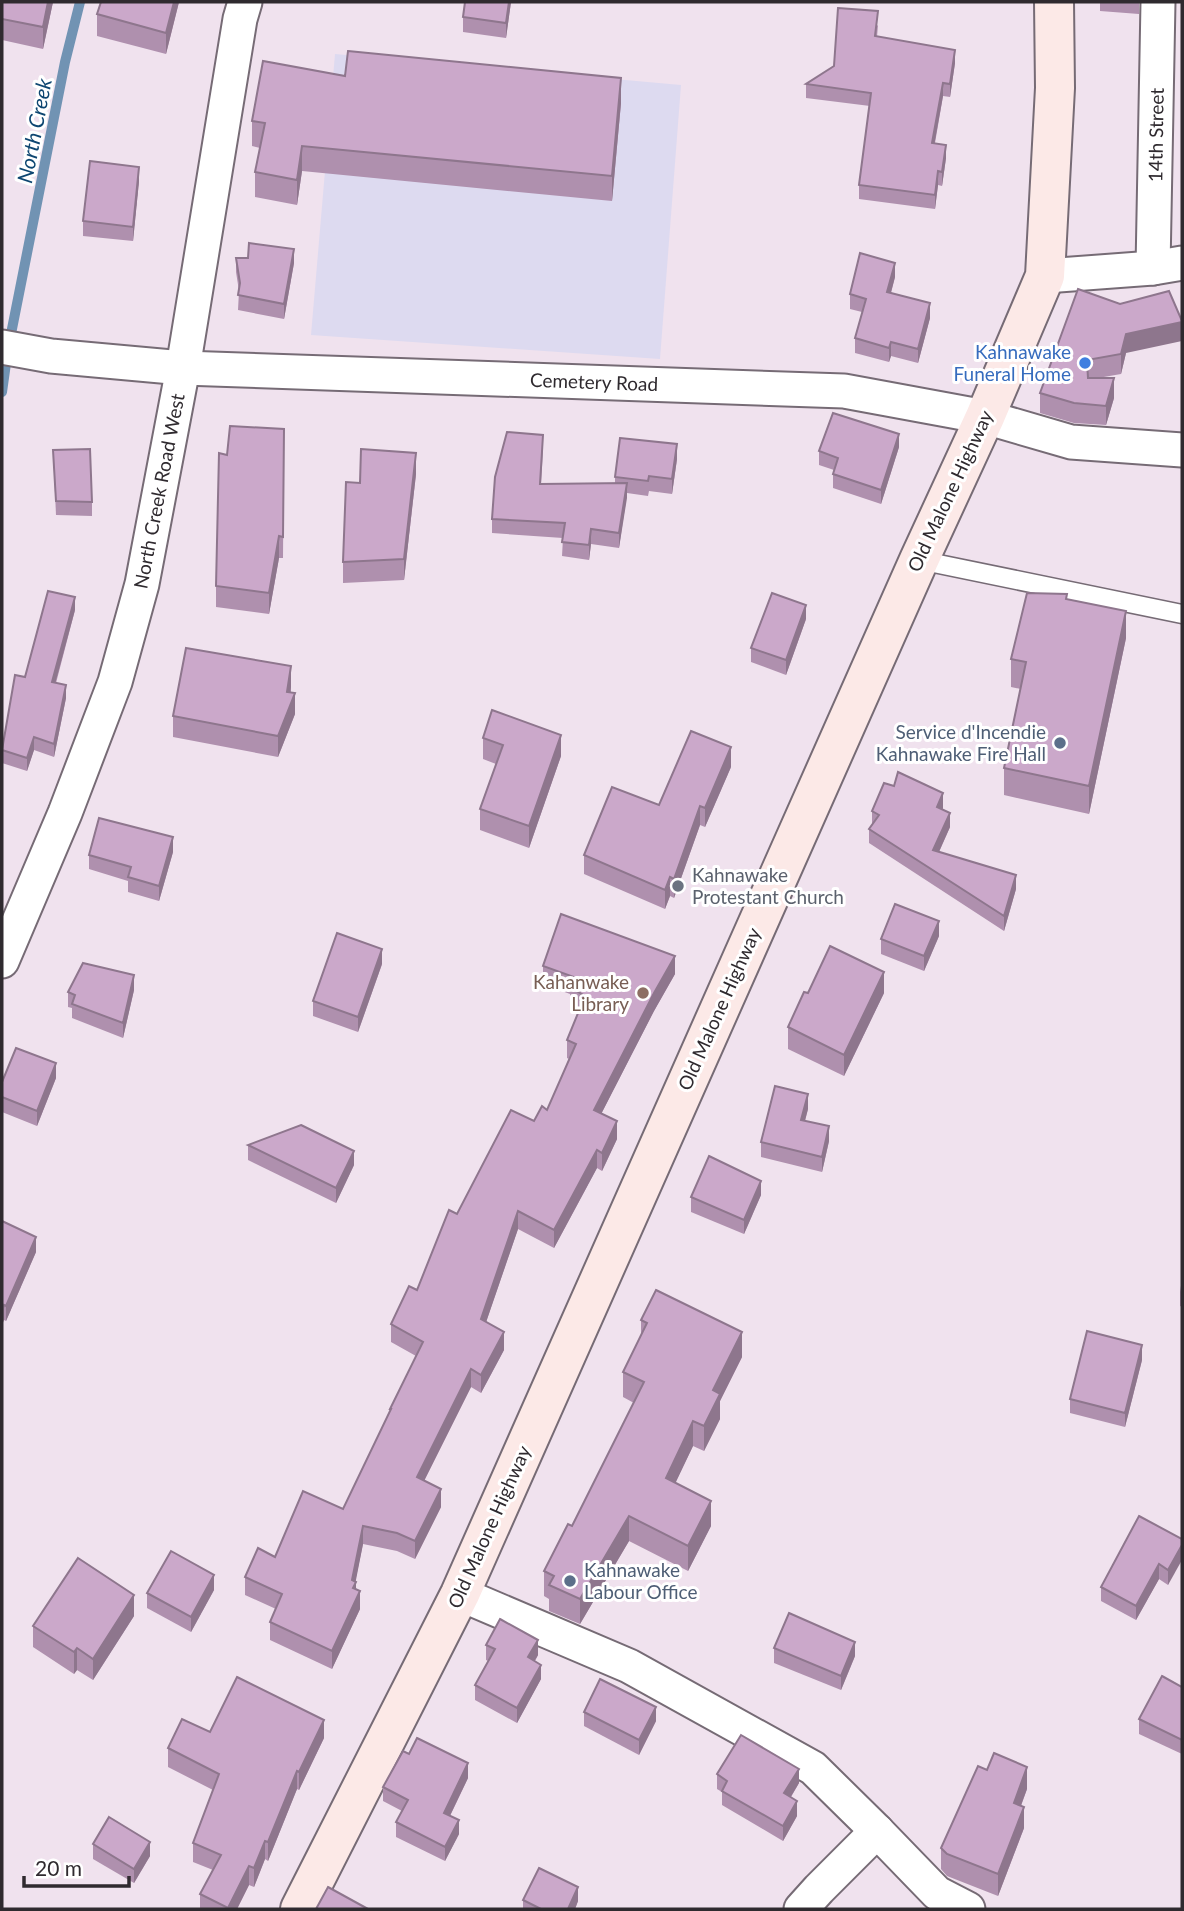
<svg xmlns="http://www.w3.org/2000/svg" width="1184" height="1911" viewBox="0 0 1184 1911" font-family="Lato,sans-serif">
	<rect width="100%" height="100%" fill="#f0e2ee"/>
	<!-- education -->
	<path fill="#dddaf0" d="M335,54L681,85L660,359L311,335Z"/>
	<g fill="none" stroke-linecap="round" stroke-linejoin="round">
		<!-- stream -->
		<path stroke="#7193b3" stroke-width="10" d="M2,392L8,349L65,62L80,2"/>
		<!-- lane casing -->
		<g stroke="#766b75" stroke-width="21">
			<path id="lane" d="M919,560L1182,614"/>
		</g>
		<!-- street casing -->
		<g stroke="#766b75" stroke-width="37">
			<g id="street">
				<path d="M1153,268L1158,2"/>
				<path d="M1045,276L1153,268L1182,263"/>
				<path d="M2,347L51,356L183,368L844,391L985,417L1071,442L1182,450"/>
				<path d="M2,961L65,813L115,682L142,584L183,368L240,19L245,2"/>
				<path d="M460,1594L629,1666L813,1768L877,1831L937,1893L968,1909"/>
				<path d="M801,1909L819,1889L877,1831"/>
			</g>
		</g>
		<!-- secondary casing -->
		<g stroke="#766b75" stroke-width="42">
			<path id="secondary" d="M300,1909L460,1594L919,560L985,417L1045,276L1055,88L1054,2"/>
		</g>
		<!-- lane -->
		<use href="#lane" stroke="#fff" stroke-width="18"/>
		<!-- street -->
		<use href="#street" stroke="#fff" stroke-width="33"/>
		<!-- secondary -->
		<use href="#secondary" stroke="#fce9e7" stroke-width="38"/>
	</g>
	<!-- wall -->
	<g fill="#af90ae">
		<path d="M2,2H53L43,49L2,40Z"/>
		<path d="M179,2L166,54L97,36V14Z"/>
		<path d="M511,2L506,38L463,32V17Z"/>
		<path d="M1100,2H1139V14L1100,11Z"/>
		<path d="M878,25L877,37L955,63L950,97L943,96L935,143L946,158L942,186L938,185L935,209L859,199V185L870,106L806,98V84L834,66Z"/>
		<path d="M345,76L621,103L612,201L302,171L297,205L255,197V172L260,148L252,146V121Z"/>
		<path d="M139,181L133,241L83,236V221Z"/>
		<path d="M236,258L294,263L284,319L238,310L239,291L236,272Z"/>
		<path d="M895,277L891,293L930,318L918,363L891,356L889,362L855,353V338L862,312L850,309V294Z"/>
		<path d="M1078,289L1126,353L1121,374L1098,378L1114,398L1106,425L1074,423L1040,413V393Z"/>
		<path d="M284,429L283,558H279L269,614L216,607V586Z"/>
		<path d="M899,447L881,504L833,488V474L834,470L819,465V451Z"/>
		<path d="M53,450L92,502V516L56,515Z"/>
		<path d="M543,450L541,484L615,483V477L677,459L672,494L649,491L648,496L627,493L619,548L591,544L589,560L562,556L563,538L492,533V519Z"/>
		<path d="M416,474L404,580L343,583V562L360,483Z"/>
		<path d="M1067,599L1126,638L1089,814L1004,795V768L1021,689L1011,687V659Z"/>
		<path d="M75,610L56,683L66,698L54,757L34,750L27,771L2,763V750L25,677Z"/>
		<path d="M806,619L786,675L751,662V648Z"/>
		<path d="M291,687V692L295,714L278,757L173,737V716Z"/>
		<path d="M483,738L561,756L529,848L480,830V809L496,764L483,759Z"/>
		<path d="M731,767L705,827L700,825L674,898L670,896L665,909L584,874V855L659,805Z"/>
		<path d="M943,808L942,810L950,827L939,852L1016,889L1004,931L869,843V829L872,825V811Z"/>
		<path d="M173,852L159,901L128,892V881L89,869V855Z"/>
		<path d="M939,936L924,971L881,954V939Z"/>
		<path d="M382,964L358,1032L313,1016V1001Z"/>
		<path d="M543,966L675,974L654,1011L601,1114L617,1139L602,1171L597,1168L554,1248L518,1229L486,1322L504,1350L481,1393L471,1387L424,1481L441,1507L415,1559L397,1551L363,1544L355,1582L360,1609L332,1669L270,1640V1622L276,1609L245,1595V1577L343,1509L390,1413V1409L416,1356L391,1342V1324L417,1290L457,1214L534,1121L547,1110L569,1059L567,1058V1040L579,1010L570,1005V994L543,984Z"/>
		<path d="M134,990L123,1038L72,1018V1008L68,1007V992Z"/>
		<path d="M808,993H884L844,1076L788,1049V1027Z"/>
		<path d="M56,1078L37,1126L2,1112V1082Z"/>
		<path d="M808,1109L805,1121L829,1141L822,1172L761,1157V1142Z"/>
		<path d="M248,1145L354,1165L336,1203L248,1160Z"/>
		<path d="M761,1195L744,1234L691,1212V1197Z"/>
		<path d="M2,1221L36,1252L6,1321L4,1320Z"/>
		<path d="M1182,1279V1307L1180,1306V1292Z"/>
		<path d="M641,1320L742,1357L720,1401V1419L704,1451L693,1446L675,1483L711,1526L688,1571L629,1541L580,1624L549,1611V1599L544,1596V1571L572,1526L634,1403L623,1397V1372L641,1336Z"/>
		<path d="M1142,1360L1125,1427L1070,1413V1399Z"/>
		<path d="M1182,1539L1168,1585L1159,1579L1136,1620L1101,1601V1587Z"/>
		<path d="M214,1590L191,1632L147,1608V1593Z"/>
		<path d="M134,1616L93,1680L77,1670L74,1674L33,1647V1626Z"/>
		<path d="M486,1645L538,1655L535,1661L541,1679L517,1723L475,1700V1685L488,1661L486,1660Z"/>
		<path d="M774,1648L855,1656L841,1690L774,1663Z"/>
		<path d="M1182,1687V1754L1139,1734V1719Z"/>
		<path d="M584,1712L656,1721L639,1755L584,1726Z"/>
		<path d="M210,1732L324,1738L299,1790L297,1789L268,1861L265,1859L254,1887L249,1885L237,1909H200V1894L213,1870L193,1862V1843L213,1790L168,1767V1748Z"/>
		<path d="M409,1754L468,1778L450,1816L459,1834L445,1861L396,1837V1822L402,1811L383,1801V1787Z"/>
		<path d="M717,1774L799,1783L791,1797L797,1816L783,1841L722,1805V1792L717,1789Z"/>
		<path d="M1027,1789L1021,1806L1024,1828L998,1896L947,1876L941,1869V1848Z"/>
		<path d="M93,1844L150,1856L134,1883L93,1859Z"/>
		<path d="M523,1900L578,1901L575,1909H523Z"/>
	</g>
	<!-- shaded-wall -->
	<g fill="#8e768d">
		<path d="M48,2H53L43,49V27Z"/>
		<path d="M174,2H179L166,54V33Z"/>
		<path d="M509,2H511L506,38V23Z"/>
		<path d="M955,50V63L950,97V84Z"/>
		<path d="M621,78V103L612,201V176Z"/>
		<path d="M943,83V96L932,157V143Z"/>
		<path d="M946,145V158L942,186V172Z"/>
		<path d="M302,146V171L297,205V180Z"/>
		<path d="M139,167V181L133,241V227Z"/>
		<path d="M938,171V185L935,209V195Z"/>
		<path d="M294,249V263L284,319V304Z"/>
		<path d="M895,263V277L887,307V292Z"/>
		<path d="M930,303V318L918,363V349Z"/>
		<path d="M1182,322V341L1126,353L1121,374V354L1126,334Z"/>
		<path d="M891,342V356L889,362V348Z"/>
		<path d="M1114,378V398L1106,425V406Z"/>
		<path d="M899,434V447L881,504V490Z"/>
		<path d="M677,444V459L672,494V479Z"/>
		<path d="M416,453V474L404,580V559Z"/>
		<path d="M627,483V498L619,548V533Z"/>
		<path d="M591,529V544L589,560V545Z"/>
		<path d="M279,536V558L269,614V593Z"/>
		<path d="M75,597V610L52,695V682Z"/>
		<path d="M806,605V619L786,675V660Z"/>
		<path d="M1126,611V638L1089,814V786Z"/>
		<path d="M291,666V687L287,713V692Z"/>
		<path d="M66,685V698L54,757V744Z"/>
		<path d="M295,693V714L278,757V736Z"/>
		<path d="M561,735V756L529,848V826Z"/>
		<path d="M34,737V750L27,771V758Z"/>
		<path d="M731,747V767L705,827V808Z"/>
		<path d="M943,793V808L937,822V807Z"/>
		<path d="M700,806V825L674,898V879Z"/>
		<path d="M950,813V827L933,865V850Z"/>
		<path d="M173,837V852L159,901V886Z"/>
		<path d="M1016,875V889L1004,931V916Z"/>
		<path d="M670,877V896L665,909V890Z"/>
		<path d="M939,921V936L924,971V956Z"/>
		<path d="M382,949V964L358,1032V1017Z"/>
		<path d="M675,956V974L654,1011L594,1128V1110L654,993Z"/>
		<path d="M884,972V993L844,1076V1055Z"/>
		<path d="M134,975V990L123,1038V1023Z"/>
		<path d="M56,1063V1078L37,1126V1111Z"/>
		<path d="M808,1094V1109L801,1135V1120Z"/>
		<path d="M617,1121V1139L602,1171V1153Z"/>
		<path d="M829,1126V1141L822,1172V1157Z"/>
		<path d="M597,1150V1168L554,1248V1230Z"/>
		<path d="M354,1151V1165L336,1203V1188Z"/>
		<path d="M761,1181V1195L744,1234V1220Z"/>
		<path d="M518,1211V1229L481,1337V1319Z"/>
		<path d="M36,1237V1252L6,1321V1306Z"/>
		<path d="M4,1305V1320L2,1325V1311Z"/>
		<path d="M504,1332V1350L481,1393V1375Z"/>
		<path d="M742,1332V1357L720,1401V1419L704,1451V1426L713,1390Z"/>
		<path d="M1142,1345V1360L1125,1427V1413Z"/>
		<path d="M471,1369V1387L417,1495V1477Z"/>
		<path d="M693,1421V1446L666,1503V1478Z"/>
		<path d="M441,1489V1507L415,1559V1541Z"/>
		<path d="M711,1501V1526L688,1571V1546Z"/>
		<path d="M629,1516V1541L580,1624V1599Z"/>
		<path d="M363,1526V1544L355,1585L356,1582V1599L360,1591V1609L332,1669V1651L352,1580Z"/>
		<path d="M1182,1545V1560L1168,1585V1570Z"/>
		<path d="M1159,1564V1579L1136,1620V1606Z"/>
		<path d="M214,1575V1590L191,1632V1617Z"/>
		<path d="M134,1595V1616L93,1680V1659Z"/>
		<path d="M538,1640V1655L528,1672V1657Z"/>
		<path d="M855,1642V1656L841,1690V1676Z"/>
		<path d="M77,1648V1670L74,1674V1652Z"/>
		<path d="M541,1665V1679L517,1723V1708Z"/>
		<path d="M656,1707V1721L639,1755V1740Z"/>
		<path d="M324,1720V1738L299,1790V1772Z"/>
		<path d="M468,1763V1778L444,1828V1813Z"/>
		<path d="M1027,1767V1789L1014,1824V1803Z"/>
		<path d="M799,1769V1783L784,1808V1793Z"/>
		<path d="M297,1771V1789L268,1861V1842Z"/>
		<path d="M797,1801V1816L783,1841V1826Z"/>
		<path d="M1024,1807V1828L998,1896V1874Z"/>
		<path d="M459,1820V1834L445,1861V1847Z"/>
		<path d="M265,1841V1859L254,1887V1868Z"/>
		<path d="M150,1842V1856L134,1883V1869Z"/>
		<path d="M249,1866V1885L237,1909H228Z"/>
		<path d="M578,1887V1901L575,1909H568Z"/>
	</g>
	<!-- building -->
	<g fill="#cba8ca" stroke="#8e768d" stroke-width="2">
		<path d="M2,2H48L43,27L2,19Z"/>
		<path d="M101,2H174L166,33L97,14Z"/>
		<path d="M465,2H509L506,23L463,17Z"/>
		<path d="M838,8L878,11L875,36L955,50L950,84L943,83L932,143L946,145L942,172L938,171L935,195L859,185L871,93L806,84L834,66Z"/>
		<path d="M348,51L621,78L612,176L302,146L297,180L255,172L265,123L252,121L263,61L345,76Z"/>
		<path d="M90,161L139,167L133,227L83,221Z"/>
		<path d="M249,243L294,249L284,304L238,295L240,283L236,258H248Z"/>
		<path d="M860,253L895,263L887,292L930,303L918,349L891,342L889,348L855,338L866,299L850,294Z"/>
		<path d="M1078,289L1120,304L1169,291L1182,321V322L1126,334L1121,354L1087,360L1088,378H1114L1106,406L1074,403L1040,393Z"/>
		<path d="M833,413L899,434L881,490L833,474L838,458L819,451Z"/>
		<path d="M230,426L284,429L283,537L279,536L269,593L216,586L219,453L227,455Z"/>
		<path d="M507,432L543,435L540,484L627,483L619,533L591,529L589,545L562,542L565,523L492,519L495,477Z"/>
		<path d="M620,438L677,444L672,479L649,476L648,481L615,477Z"/>
		<path d="M90,449L92,502L56,501L53,450Z"/>
		<path d="M361,449L416,453L404,559L343,562L346,482L360,483Z"/>
		<path d="M48,591L75,597L52,682L66,685L54,744L34,737L27,758L2,750L15,675L25,677Z"/>
		<path d="M772,593L806,605L786,660L751,648Z"/>
		<path d="M1027,593L1067,594L1066,599L1126,611L1089,786L1004,768L1026,662L1011,659Z"/>
		<path d="M186,648L291,666L287,692L295,693L278,736L173,716Z"/>
		<path d="M492,710L561,735L529,826L480,809L503,745L483,738Z"/>
		<path d="M691,731L731,747L705,808L700,806L674,879L670,877L665,890L584,855L612,787L659,805Z"/>
		<path d="M898,772L943,793L937,807L950,813L933,850L1016,875L1004,916L869,829L879,815L872,811L884,783L894,786Z"/>
		<path d="M99,818L173,837L159,886L128,877L131,867L89,855Z"/>
		<path d="M895,904L939,921L924,956L881,939Z"/>
		<path d="M561,914L675,956L654,993L594,1110L617,1121L602,1153L597,1150L554,1230L518,1211L481,1319L504,1332L481,1375L471,1369L417,1477L441,1489L415,1541L397,1533L363,1526L352,1580L356,1582L353,1588L360,1591L332,1651L270,1622L282,1594L245,1577L258,1548L275,1557L303,1491L343,1509L391,1409H390L423,1342L391,1324L409,1286L417,1290L449,1210L457,1214L511,1110L534,1121L542,1106L547,1110L576,1044L567,1040L585,996L570,987L574,977L543,966Z"/>
		<path d="M337,933L382,949L358,1017L313,1001Z"/>
		<path d="M830,946L884,972L844,1055L788,1027L804,992L808,993Z"/>
		<path d="M83,963L134,975L123,1023L72,1004L75,995L68,992Z"/>
		<path d="M16,1048L56,1063L37,1111L2,1097V1082Z"/>
		<path d="M775,1086L808,1094L801,1120L829,1126L822,1157L761,1142Z"/>
		<path d="M301,1125L354,1151L336,1188L248,1145Z"/>
		<path d="M709,1156L761,1181L744,1220L691,1197Z"/>
		<path d="M2,1221L36,1237L6,1306L4,1305L2,1311Z"/>
		<path d="M656,1290L742,1332L713,1390L720,1394L704,1426L693,1421L666,1478L711,1501L688,1546L629,1516L580,1599L549,1585L554,1576L544,1571L568,1524L572,1526L644,1382L623,1372L647,1323L641,1320Z"/>
		<path d="M1087,1331L1142,1345L1125,1413L1070,1399Z"/>
		<path d="M1139,1516L1182,1539V1545L1168,1570L1159,1564L1136,1606L1101,1587Z"/>
		<path d="M171,1551L214,1575L191,1617L147,1593Z"/>
		<path d="M78,1558L134,1595L93,1659L77,1648L74,1652L33,1626Z"/>
		<path d="M789,1613L855,1642L841,1676L774,1648Z"/>
		<path d="M500,1619L538,1640L528,1657L541,1665L517,1708L475,1685L495,1649L486,1645Z"/>
		<path d="M1162,1676L1182,1687V1740L1139,1719Z"/>
		<path d="M237,1677L324,1720L299,1772L297,1771L268,1842L265,1841L254,1868L249,1866L228,1908L200,1894L221,1855L193,1843L219,1774L168,1748L182,1719L210,1732Z"/>
		<path d="M600,1679L656,1707L639,1740L584,1712Z"/>
		<path d="M741,1735L799,1769L784,1793L797,1801L783,1826L722,1791L727,1781L717,1774Z"/>
		<path d="M417,1738L468,1763L444,1813L459,1820L445,1847L396,1822L408,1800L383,1787L403,1751L409,1754Z"/>
		<path d="M994,1753L1027,1767L1014,1803L1024,1807L998,1874L947,1854L941,1848L978,1766L987,1770Z"/>
		<path d="M109,1817L150,1842L134,1869L93,1844Z"/>
		<path d="M539,1868L578,1887L568,1909H541L523,1900Z"/>
		<path d="M328,1887L368,1909H316Z"/>
	</g>
	<!-- markers -->
	<circle fill="#3f7fe0" stroke="#fff" stroke-width="2.5" cx="1085" cy="363" r="7"/>
	<g fill="#5c6f8a" stroke="#fff" stroke-width="2.5">
		<circle cx="1060" cy="743" r="7"/>
		<circle cx="570" cy="1581" r="7"/>
	</g>
	<circle fill="#6b7280" stroke="#fff" stroke-width="2.5" cx="678" cy="886" r="7"/>
	<circle fill="#8d6e63" stroke="#fff" stroke-width="2.5" cx="643" cy="993" r="7"/>
	<g text-anchor="middle" stroke-width="6" stroke-linejoin="round" paint-order="stroke">
		<!-- street labels -->
		<g font-size="19" fill="#2f2a2f" stroke="#fff">
			<text transform="translate(1156 135) rotate(-89)" y="7">14th Street</text>
			<text transform="translate(594 382) rotate(2)" y="7">Cemetery Road</text>
			<text transform="translate(159 491) rotate(-79)" y="7">North Creek Road West</text>
			<text transform="translate(950 491) rotate(-65)" y="7">Old Malone Highway</text>
			<text transform="translate(719 1009) rotate(-66)" y="7">Old Malone Highway</text>
			<text transform="translate(489 1527) rotate(-66)" y="7">Old Malone Highway</text>
		</g>
		<!-- shop labels -->
		<g font-size="19" fill="#366cbe" stroke="#fff" text-anchor="end">
			<text x="1071" y="359">Kahnawake<tspan x="1071" dy="22">Funeral Home</tspan></text>
		</g>
		<!-- service labels -->
		<g font-size="19" fill="#4e5e75" stroke="#fff" text-anchor="end">
			<text x="1046" y="739">Service d'Incendie<tspan x="1046" dy="22">Kahnawake Fire Hall</tspan></text>
			<text x="584" y="1577" text-anchor="start">Kahnawake<tspan x="584" dy="22">Labour Office</tspan></text>
		</g>
		<!-- worship labels -->
		<g font-size="19" fill="#5b616d" stroke="#fff" text-anchor="start">
			<text x="692" y="882">Kahnawake<tspan x="692" dy="22">Protestant Church</tspan></text>
		</g>
		<!-- education labels -->
		<g font-size="19" fill="#785e54" stroke="#fff" text-anchor="end">
			<text x="629" y="989">Kahanwake<tspan x="629" dy="22">Library</tspan></text>
		</g>
		<!-- water labels -->
		<g font-size="21" font-style="italic" fill="#0e4671" stroke="#fff">
			<text transform="translate(35 131) rotate(-79)" y="7">North Creek</text>
		</g>
	</g>
	<!-- border -->
	<rect width="1184" height="1911" fill="none" stroke="#2f2a2f" stroke-width="7"/>
	<!-- scale -->
	<path d="M24 1876v10h105v-10" fill="none" stroke="#2f2a2f" stroke-width="3.5"/>
	<text x="35" y="1876" font-size="21" fill="#2f2a2f" stroke="#ffffff" stroke-width="5" paint-order="stroke">20 m</text>
</svg>
